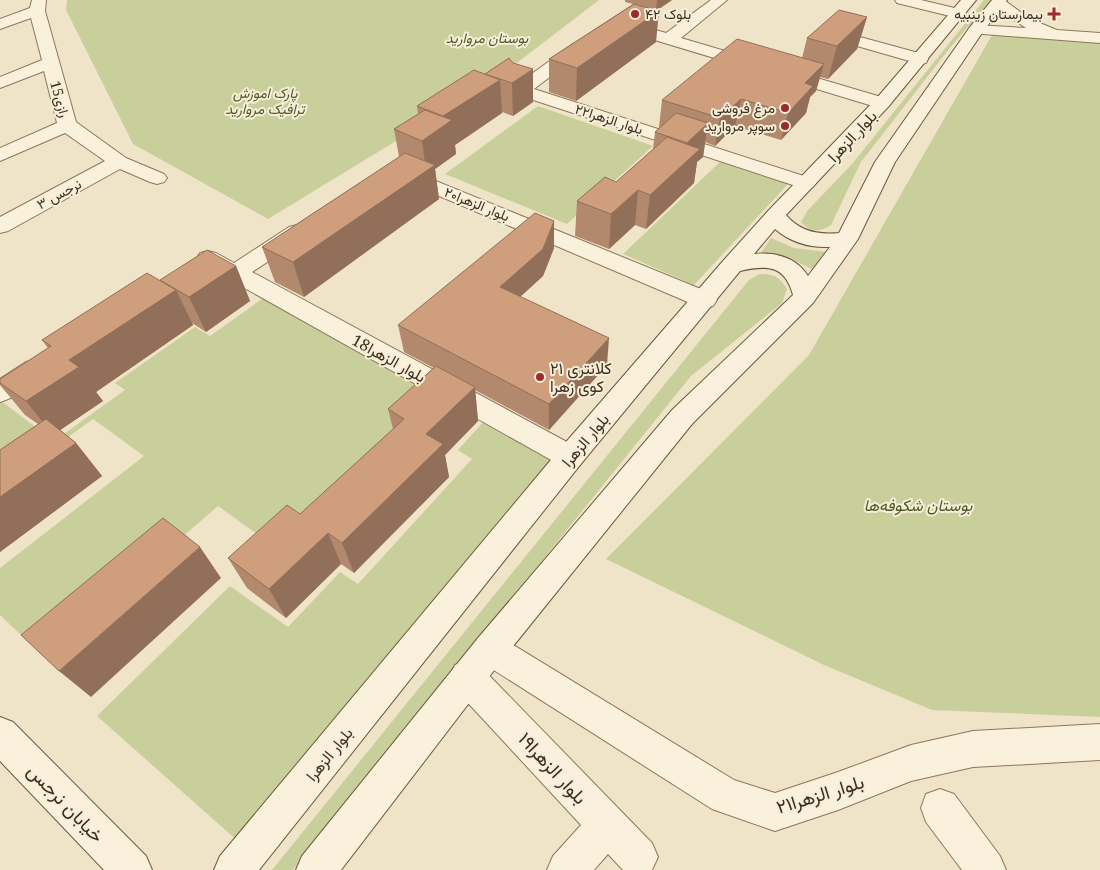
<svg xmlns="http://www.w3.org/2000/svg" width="1100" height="870" viewBox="0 0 1100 870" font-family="'Noto Serif',Vazirmatn,serif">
	<rect width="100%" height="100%" fill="#f0e4c8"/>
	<!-- green -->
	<g fill="#c9cf9b">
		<path d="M67,0H599L488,85L268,219L133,144L66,10Z"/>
		<path d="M984,0H991L949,49L861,162L831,225C820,233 809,232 801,222L808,210L852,164Z"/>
		<path d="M992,35L1100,43V717L932,710L824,665L606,559L809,355Z"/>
		<path d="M538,106L653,146L567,224L445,174Z"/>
		<path d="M722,160L788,184L694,285L623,254Z"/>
		<path d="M771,238L794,248L827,252L815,271L790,258L761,253Z"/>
		<path d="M759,274C773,274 779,276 787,289L782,303L691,376L293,870H272L749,280Z"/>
		<path d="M266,296L436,391L275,547L218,506L44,657L0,615V568L144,456L93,419L0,486V400L54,441L125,390L115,383L195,327L210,336Z"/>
		<path d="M485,420L556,457L240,843L97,716L230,586L288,627L340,572L358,584L472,459L458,450Z"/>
	</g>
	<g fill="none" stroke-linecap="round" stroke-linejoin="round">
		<!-- street casing -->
		<g stroke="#8d765c" stroke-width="2">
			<g id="street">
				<path d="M32,0H46L45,11L76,122L126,158L164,174L167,178L164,182L157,184L150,182L120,169L8,231L0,233V217L105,161L65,133L0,161V148L57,123L44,71L0,88V77L42,60L31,18L0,29V19L30,8Z"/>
				<path d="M711,0H727L681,38L888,99L891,103L888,107L882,108L876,107L615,28L613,25L615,22L621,20L666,33Z"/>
				<path d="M895,0H921L963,10L966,13L963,16L958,18L897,3Z"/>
				<path d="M993,0H1004L1030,19L1057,30L1100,33V43L970,33L968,30L970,27L976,25L1026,28L993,6L990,3Z"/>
				<path d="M849,34L926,55L928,59L926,63L920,64L843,42L841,39L843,36Z"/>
				<path d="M579,42L585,44L587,47L585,50L534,89L813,179L816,183L813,187L806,189L799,187L515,94L512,90L515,86L573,44Z"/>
				<path d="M404,168L713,294L717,300L713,306L705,308L697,306L397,178L394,174L397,170Z"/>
				<path d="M297,225L305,227L308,232L305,237L252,272L580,449L584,457L580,465L570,468L560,465L200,263L197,258L200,253L208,251L216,253L234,263L289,227Z"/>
				<path d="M35,360L44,362L48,369C40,383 16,397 0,402V379L26,362Z"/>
				<path d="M490,633L502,638L734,780L775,793L838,772L911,745L973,731L1100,724V760L973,767L911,781L838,810L775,831L712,809L478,660L473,649L478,638Z"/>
				<path d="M467,660L479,665L652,843L658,857L652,870H623L608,854L594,870H547L553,856L581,825L455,689L450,677L455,665Z"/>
				<path d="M940,789L954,794L1000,856L1006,870H962L926,822L921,808L926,794Z"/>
			</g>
		</g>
		<!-- secondary casing -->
		<g stroke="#6f573f" stroke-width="2">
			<g id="secondary">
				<path d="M961,0H976L888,107L786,215C800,232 819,235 839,233L875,162L970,27L992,0H1007L982,33L895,162L858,239L813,303L692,424L502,660L341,870H296L302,856L478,638L672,410L793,295C785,265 767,265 740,271L580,465L259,870H214L220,856L560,449L723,261L768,211L876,99ZM775,229C790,242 810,248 830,247L808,276C796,257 775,252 754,254Z"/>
				<path d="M0,717L13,722L146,856L152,870H104L0,761Z"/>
			</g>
		</g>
		<!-- street -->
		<use href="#street" fill="#faf1dc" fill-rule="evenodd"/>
		<!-- secondary -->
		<use href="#secondary" fill="#faf1dc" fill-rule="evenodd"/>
	</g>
	<!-- wall -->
	<g fill="#b2896c">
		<path d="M625,0H672L657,10L656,42L576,101L549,92V59L633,4L625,2Z"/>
		<path d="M867,17L857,49L828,79L820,77L816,91L810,97L806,113L781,140L735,126L715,146L705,142L703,157L697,162L694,183L646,229L635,225L609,249L575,236L577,201L616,182L653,149L655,132L659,128V127L662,100L802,58L807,38Z"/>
		<path d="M509,58L533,102L513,116L502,112V113L455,145L456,154L435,169L439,199L304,297L275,282L262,247L399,157L394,129L418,114L417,106L485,74Z"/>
		<path d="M554,221V248L543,276L520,297L607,365L549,430L475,390L478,421L445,455L449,477L354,573L341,564L286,618L247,588L228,558L300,514L393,429L388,409L434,368L404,352L398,325Z"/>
		<path d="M236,266L250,301L206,332L192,323L193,325L96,392L103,401L60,430L76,443L102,476L0,552V450L38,424L25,415L0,385V379L48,348L42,340L161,282L160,280Z"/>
	</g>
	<!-- shaded-wall -->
	<g fill="#916f58">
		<path d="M657,0H672L656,11Z"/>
		<path d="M659,11L656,42L576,101L577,68Z"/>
		<path d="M867,17L857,49L828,79L837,46Z"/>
		<path d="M824,64L816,91L810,97L806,113L781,140L788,113L805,83Z"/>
		<path d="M533,69V102L513,116L512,83Z"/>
		<path d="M500,80L502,113L455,145L456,154L435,169L439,199L304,297L293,262L426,171L422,141L443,116Z"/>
		<path d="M741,99L735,126L715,146L720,118Z"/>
		<path d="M708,123L703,157L697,162L694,183L646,229L650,195L684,163L687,143Z"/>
		<path d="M638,190L635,225L609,249L611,214Z"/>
		<path d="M554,221V248L543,276L501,314L500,287Z"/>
		<path d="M236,266L250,301L206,332L189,297Z"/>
		<path d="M176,290L193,325L96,392L103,401L53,435L26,401L69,360Z"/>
		<path d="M609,338L607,365L549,430V404Z"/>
		<path d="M475,387L478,421L445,455L449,477L354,573L342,543L426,434Z"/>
		<path d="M76,443L102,476L0,552V497Z"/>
		<path d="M328,533L341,564L286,618L269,589Z"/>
		<path d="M200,547L221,578L91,697L59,671Z"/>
	</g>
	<!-- building -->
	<g fill="#cf9f7d" stroke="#916f58">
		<path d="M634,4L659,11L577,68L549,59Z"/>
		<path d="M839,10L867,17L837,46L807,38Z"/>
		<path d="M737,39L824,64L805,83L813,86L788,113L741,99L720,118L662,100Z"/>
		<path d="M509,58L513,63L533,69L512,83L485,74Z"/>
		<path d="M474,70L500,80L443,116L417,106Z"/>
		<path d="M425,110L452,120L422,141L394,129Z"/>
		<path d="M676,113L708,123L687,143L655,132Z"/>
		<path d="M667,137L700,149L650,195L638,190L611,214L577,201L605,177L616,182Z"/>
		<path d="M405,153L435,165L293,262L262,247Z"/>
		<path d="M535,213L554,221L543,249L500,287L609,338L549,404L398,325Z"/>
		<path d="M207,250L236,266L189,297L160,280Z"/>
		<path d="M147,273L176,290L69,360L79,367L26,401L0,383V379L51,346L42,340Z"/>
		<path d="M436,366L475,387L426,434L443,444L342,543L328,533L269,589L228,558L287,505L300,514L404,419L388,409Z"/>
		<path d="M46,419L76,443L0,497V450Z"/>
		<path d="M163,518L200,547L59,671L21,635Z"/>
	</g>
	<!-- markers -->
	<g fill="#9e2a2b" stroke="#f7eed8" stroke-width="2">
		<circle cx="635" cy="14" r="5"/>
		<path d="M1051.5 6.5h5v5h5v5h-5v5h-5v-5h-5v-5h5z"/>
		<circle cx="785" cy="108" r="5"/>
		<circle cx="785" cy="126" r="5"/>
		<circle cx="540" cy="377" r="5"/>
	</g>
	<g text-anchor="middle" stroke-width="4" stroke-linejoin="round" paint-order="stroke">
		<!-- far-poi labels -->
		<g font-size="14" fill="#3d2e20" stroke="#f7eed8" text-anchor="end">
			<text x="645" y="19" text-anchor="start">بلوک ۴۲</text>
			<text x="1043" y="19">بیمارستان زینبیه</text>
			<text x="775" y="113">مرغ فروشی</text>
			<text x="775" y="131">سوپر مروارید</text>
		</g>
		<!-- far-park labels -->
		<g font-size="14" font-style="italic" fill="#4d5a26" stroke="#f7eed8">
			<text x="487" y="43">بوستان مروارید</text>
			<text x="265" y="98">پارک اموزش<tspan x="265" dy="16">ترافیک مروارید</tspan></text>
		</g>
		<!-- far-street labels -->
		<g font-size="14" fill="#3d2e20" stroke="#f7eed8">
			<text transform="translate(60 99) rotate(74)" y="5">15رازی</text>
			<text transform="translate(609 119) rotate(18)" y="5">بلوار الزهرا۲۲</text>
			<text transform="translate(59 194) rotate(-28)" y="5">نرجس ۳</text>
			<text transform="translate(477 204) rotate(22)" y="5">بلوار الزهرا۲۰</text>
		</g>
		<!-- street labels -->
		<g font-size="16" fill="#3d2e20" stroke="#f7eed8">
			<text transform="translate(852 136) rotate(-47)" y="6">بلوار الزهرا</text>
			<text transform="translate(389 358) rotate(29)" y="6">18بلوار الزهرا</text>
			<text transform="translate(585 440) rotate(-50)" y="6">بلوار الزهرا</text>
			<text transform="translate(329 754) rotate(-51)" y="6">بلوار الزهرا</text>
		</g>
		<!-- poi labels -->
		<g font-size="16" fill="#3d2e20" stroke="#f7eed8" text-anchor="start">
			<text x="550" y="374">کلانتری ۲۱<tspan x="550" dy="18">کوی زهرا</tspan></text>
		</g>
		<!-- park labels -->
		<g font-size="16" font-style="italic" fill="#4d5a26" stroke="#f7eed8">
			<text x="918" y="511">بوستان شکوفه‌ها</text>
		</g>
		<!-- near-street labels -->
		<g font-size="19" fill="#3d2e20" stroke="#f7eed8">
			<text transform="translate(553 768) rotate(47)" y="7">بلوار الزهرا۱۹</text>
			<text transform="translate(820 794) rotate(-17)" y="7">بلوار الزهرا۲۱</text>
			<text transform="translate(66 803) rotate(46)" y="7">خیابان نرجس</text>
		</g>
	</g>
</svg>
